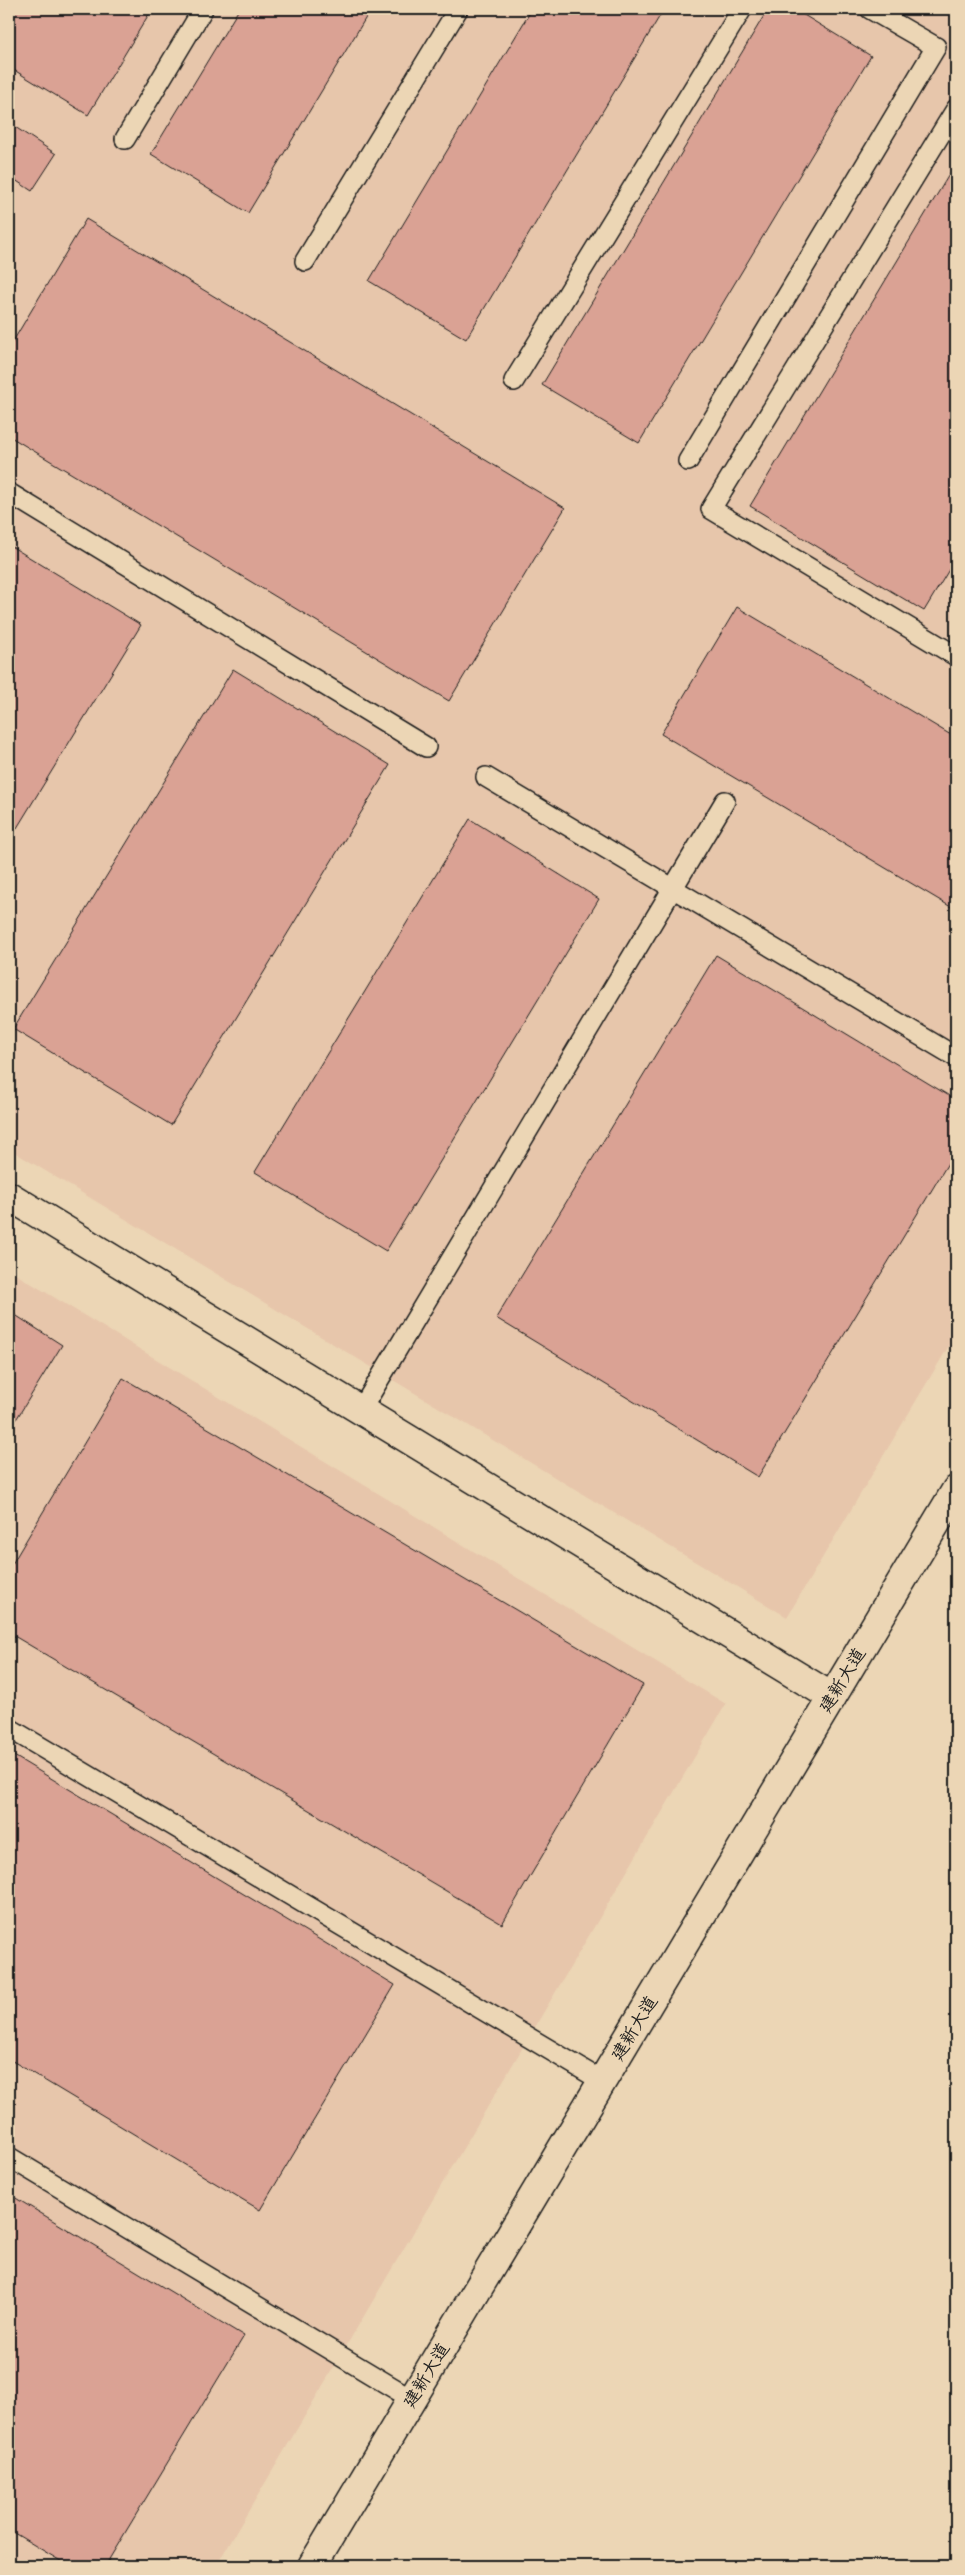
<svg xmlns="http://www.w3.org/2000/svg" width="965" height="2575" viewBox="0 0 965 2575" font-family="'Architects Daughter','LXGW WenKai TC',sans-serif">
	<rect width="100%" height="100%" fill="#ecd6b5"/>
	<filter id="ink" filterUnits="userSpaceOnUse"><feTurbulence type="fractalNoise" baseFrequency=".02" numOctaves="2"/><feDisplacementMap in="SourceGraphic" scale="10" xChannelSelector="R" yChannelSelector="G"/><feConvolveMatrix kernelMatrix="1 2 1 2 8 2 1 2 1" color-interpolation-filters="sRGB"/></filter>
	<g filter="url(#ink)">
		<!-- built -->
		<g fill="#e7c6ab">
			<path d="M9,9H956V1334L787,1617L9,1149Z"/>
			<path d="M9,1270L726,1704L216,2566H9Z"/>
		</g>
		<!-- building -->
		<g fill="#daa294" stroke="#1c1c1c">
			<path d="M9,9H152L88,115L9,67Z"/>
			<path d="M239,9H371L248,213L151,154Z"/>
			<path d="M532,9H664L466,339L369,281Z"/>
			<path d="M768,9H794L871,56L639,443L542,385Z"/>
			<path d="M9,123L56,154L32,191L9,176Z"/>
			<path d="M956,163V558L924,611L750,506Z"/>
			<path d="M86,219L565,508L449,701L9,436V348Z"/>
			<path d="M9,545L141,625L9,841Z"/>
			<path d="M737,607L956,738V910L661,734Z"/>
			<path d="M233,669L390,765L171,1125L13,1029Z"/>
			<path d="M470,819L599,899L386,1251L255,1172Z"/>
			<path d="M716,955L956,1100V1150L758,1477L496,1318Z"/>
			<path d="M9,1311L62,1345L9,1431Z"/>
			<path d="M123,1378L643,1685L502,1924L9,1633V1569Z"/>
			<path d="M9,1753L395,1985L260,2210L9,2059Z"/>
			<path d="M9,2194L244,2336L105,2566H69L9,2530Z"/>
		</g>
		<g fill="none" stroke-linecap="round" stroke-linejoin="round">
			<!-- lane casing -->
			<g stroke="#1c1c1c" stroke-width="22">
				<g id="lane">
					<path d="M956,109L711,509L956,656"/>
					<path d="M125,139L203,9"/>
					<path d="M305,261L458,9"/>
					<path d="M514,381L742,9"/>
					<path d="M688,461L936,47L870,9"/>
					<path d="M9,493L426,747"/>
					<path d="M486,777L956,1057"/>
					<path d="M361,1410L725,801"/>
					<path d="M9,1728L602,2081"/>
					<path d="M9,2157L412,2399"/>
				</g>
			</g>
			<!-- street casing -->
			<g stroke="#1c1c1c" stroke-width="31">
				<path id="street" d="M9,1196L832,1697"/>
			</g>
			<!-- secondary casing -->
			<g stroke="#1c1c1c" stroke-width="31">
				<path id="secondary" d="M312,2566L956,1490"/>
			</g>
			<!-- lane -->
			<use href="#lane" stroke="#ecd6b5" stroke-width="19"/>
			<!-- street -->
			<use href="#street" stroke="#ecd6b5" stroke-width="28"/>
			<!-- secondary -->
			<use href="#secondary" stroke="#ecd6b5" stroke-width="28"/>
		</g>
	</g>
	<g text-anchor="middle" stroke-width="4.5" stroke-linejoin="round" paint-order="stroke">
		<!-- street labels -->
		<g font-size="18" fill="#1c1c1c" stroke="#ecd6b5">
			<text transform="translate(842 1680) rotate(-59)" y="6">建新大道</text>
			<text transform="translate(634 2028) rotate(-59)" y="6">建新大道</text>
			<text transform="translate(426 2375) rotate(-59)" y="6">建新大道</text>
		</g>
	</g>
	<!-- margin -->
	<rect width="965" height="2575" fill="none" stroke="#ecd6b5" stroke-width="30"/>
	<rect x="15" y="15" width="935" height="2545" fill="none" stroke="#1c1c1c" stroke-width="2" filter="url(#ink)"/>
</svg>
